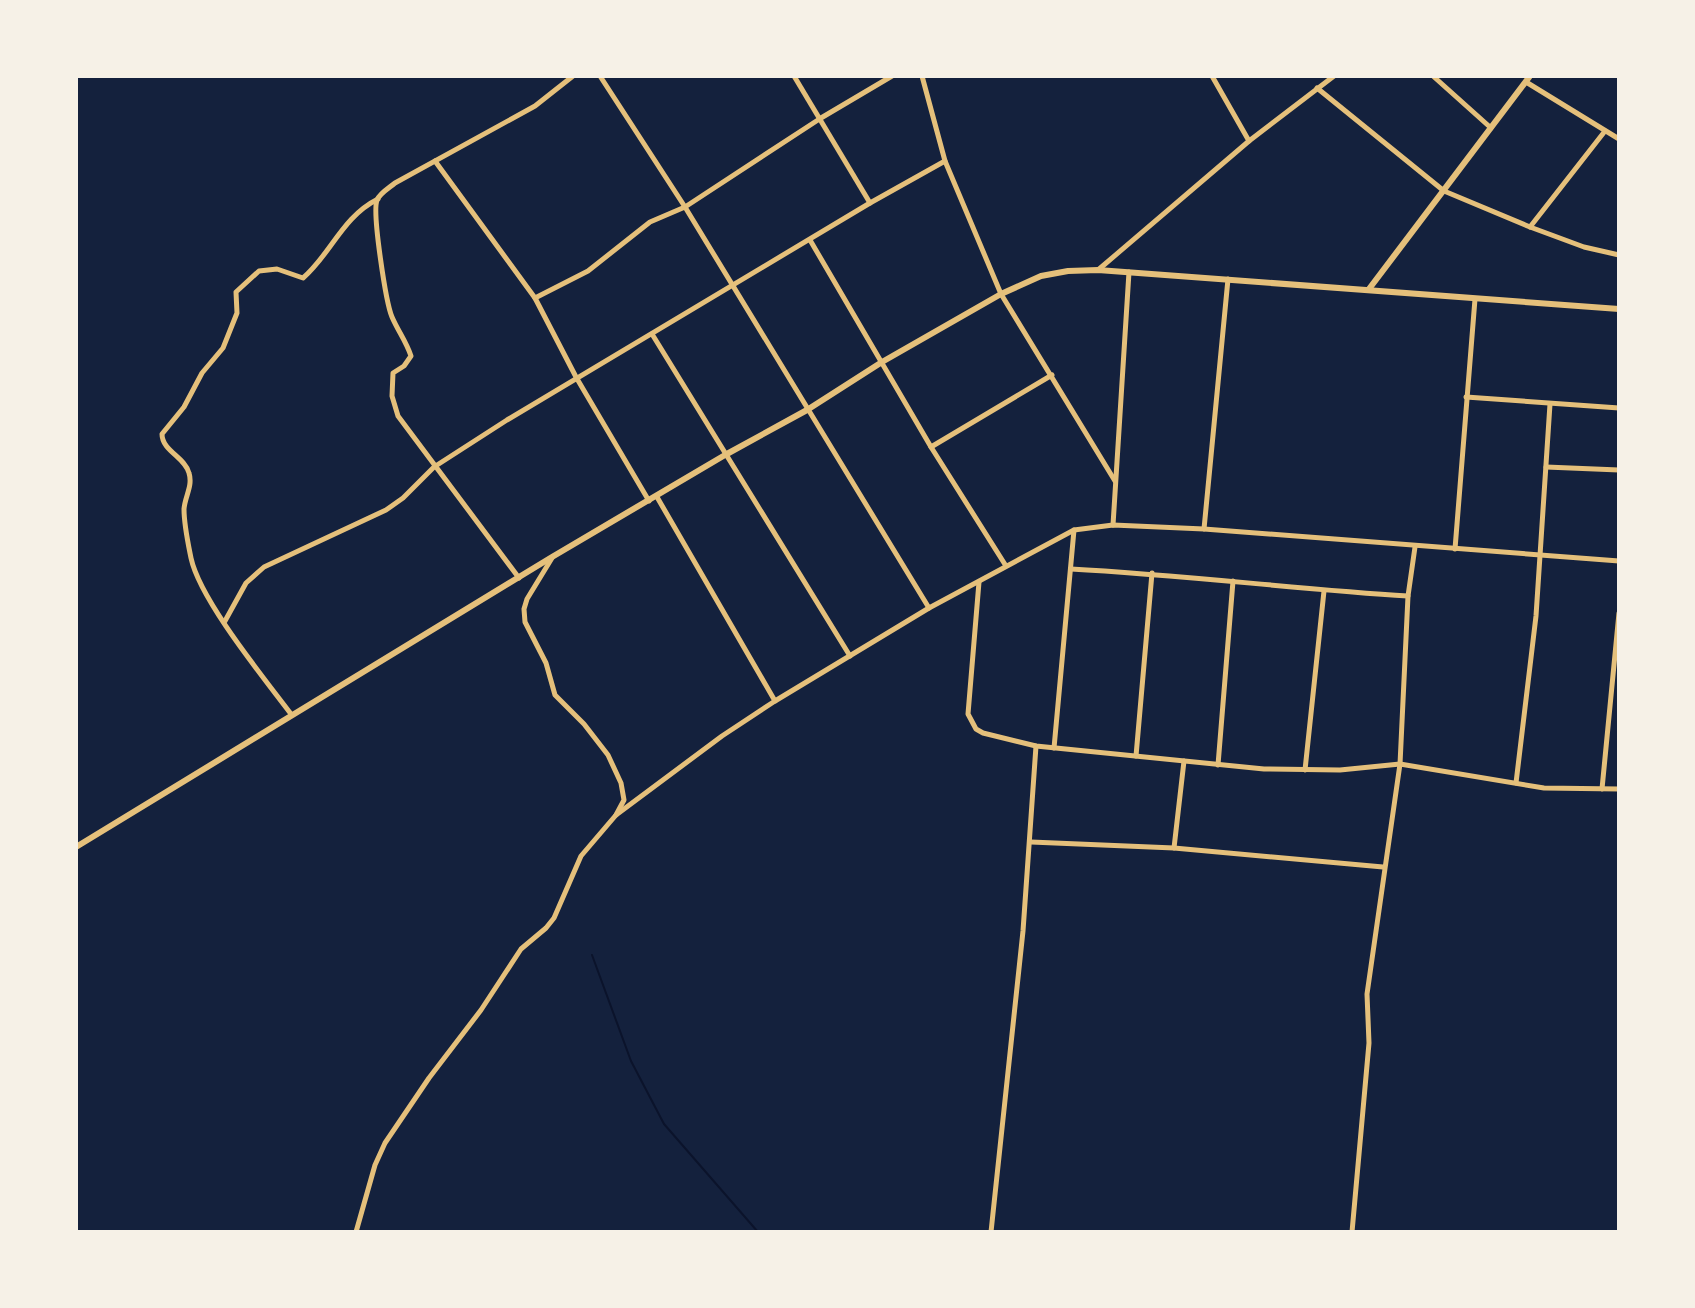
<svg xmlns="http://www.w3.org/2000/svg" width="1695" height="1308" viewBox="0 0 1695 1308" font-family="'Source Serif 4',serif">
	<rect width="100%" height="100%" fill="#14213d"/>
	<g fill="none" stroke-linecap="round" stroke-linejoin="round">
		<!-- stream -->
		<path stroke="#0b132b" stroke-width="2" d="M592,955L631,1061L664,1124L758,1232"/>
		<!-- minor -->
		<g stroke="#e5c07b" stroke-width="5">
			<path d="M600,76L685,207L929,608"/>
			<path d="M794,76L870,203"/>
			<path d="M922,76L945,161L1001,294L1115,481"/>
			<path d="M1212,76L1249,141"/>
			<path d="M1433,76L1491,128"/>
			<path d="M1526,82L1619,139"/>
			<path d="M1317,88L1444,191L1530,227L1584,247L1619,255"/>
			<path d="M435,161L535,298L576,377L649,501"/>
			<path d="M1530,227L1605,131"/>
			<path d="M810,240L931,447L1006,566"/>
			<path d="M1098,270L1249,141L1334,76"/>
			<path d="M535,298L588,271L650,222L685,207L821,118L892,76"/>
			<path d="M652,334L850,656"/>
			<path d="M1466,397L1619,408"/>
			<path d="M931,447L1052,375"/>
			<path d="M1546,467L1619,470"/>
			<path d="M657,497L775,701"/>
			<path d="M1113,525L1129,272"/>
			<path d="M1204,529L1228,279"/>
			<path d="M1455,549L1475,299"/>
			<path d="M1071,569C1184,575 1295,589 1408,596"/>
			<path d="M519,578L398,416L392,396L393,373L404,366L411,356C406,341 398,331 392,317C386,303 372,213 377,200C380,193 389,188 395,183L535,106L573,76"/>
			<path d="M979,582L968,714L976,729L983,733L1036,746L1264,769L1340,770L1400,764L1544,788L1619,789"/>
			<path d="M225,621L246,583L264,567L386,510L403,498L434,467L507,420L870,203L945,161"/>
			<path d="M291,714C264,678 200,600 191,558C188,543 184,525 184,509C185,496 193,486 189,473C185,457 162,451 162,434L184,407L202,373L223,348L237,313L236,292L259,271L277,269L303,278C331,254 342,217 378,199"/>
			<path d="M1054,748L1074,530"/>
			<path d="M1136,756L1152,573"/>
			<path d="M1218,765L1233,581"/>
			<path d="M1305,770L1324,591"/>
			<path d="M1516,783L1536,616L1550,404"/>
			<path d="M1602,789L1619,613"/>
			<path d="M616,815L722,736L775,701L929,608L1074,530L1113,525L1204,529L1619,561"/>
			<path d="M1031,842L1174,848L1383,867"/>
			<path d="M1174,848L1184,761"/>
			<path d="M356,1232L375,1165L385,1143L429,1078L481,1010L521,949L546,928L554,918L581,856L616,815L624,800L621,783L608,755L584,724L555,695L546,663L525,622L524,609L527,599L552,558"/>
			<path d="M991,1232L1023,931L1036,746"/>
			<path d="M1352,1232L1369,1043L1367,994L1400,764L1408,596L1415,547"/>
		</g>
		<!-- tertiary -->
		<g stroke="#e5c07b" stroke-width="6">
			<path d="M1369,289L1530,76"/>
			<path d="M76,847L552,557L725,455L807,410L882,362L1001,294L1041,276L1068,271L1098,270L1619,309"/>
		</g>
	</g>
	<!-- border -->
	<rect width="1695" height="1308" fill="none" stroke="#f6f1e7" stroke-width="156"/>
</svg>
